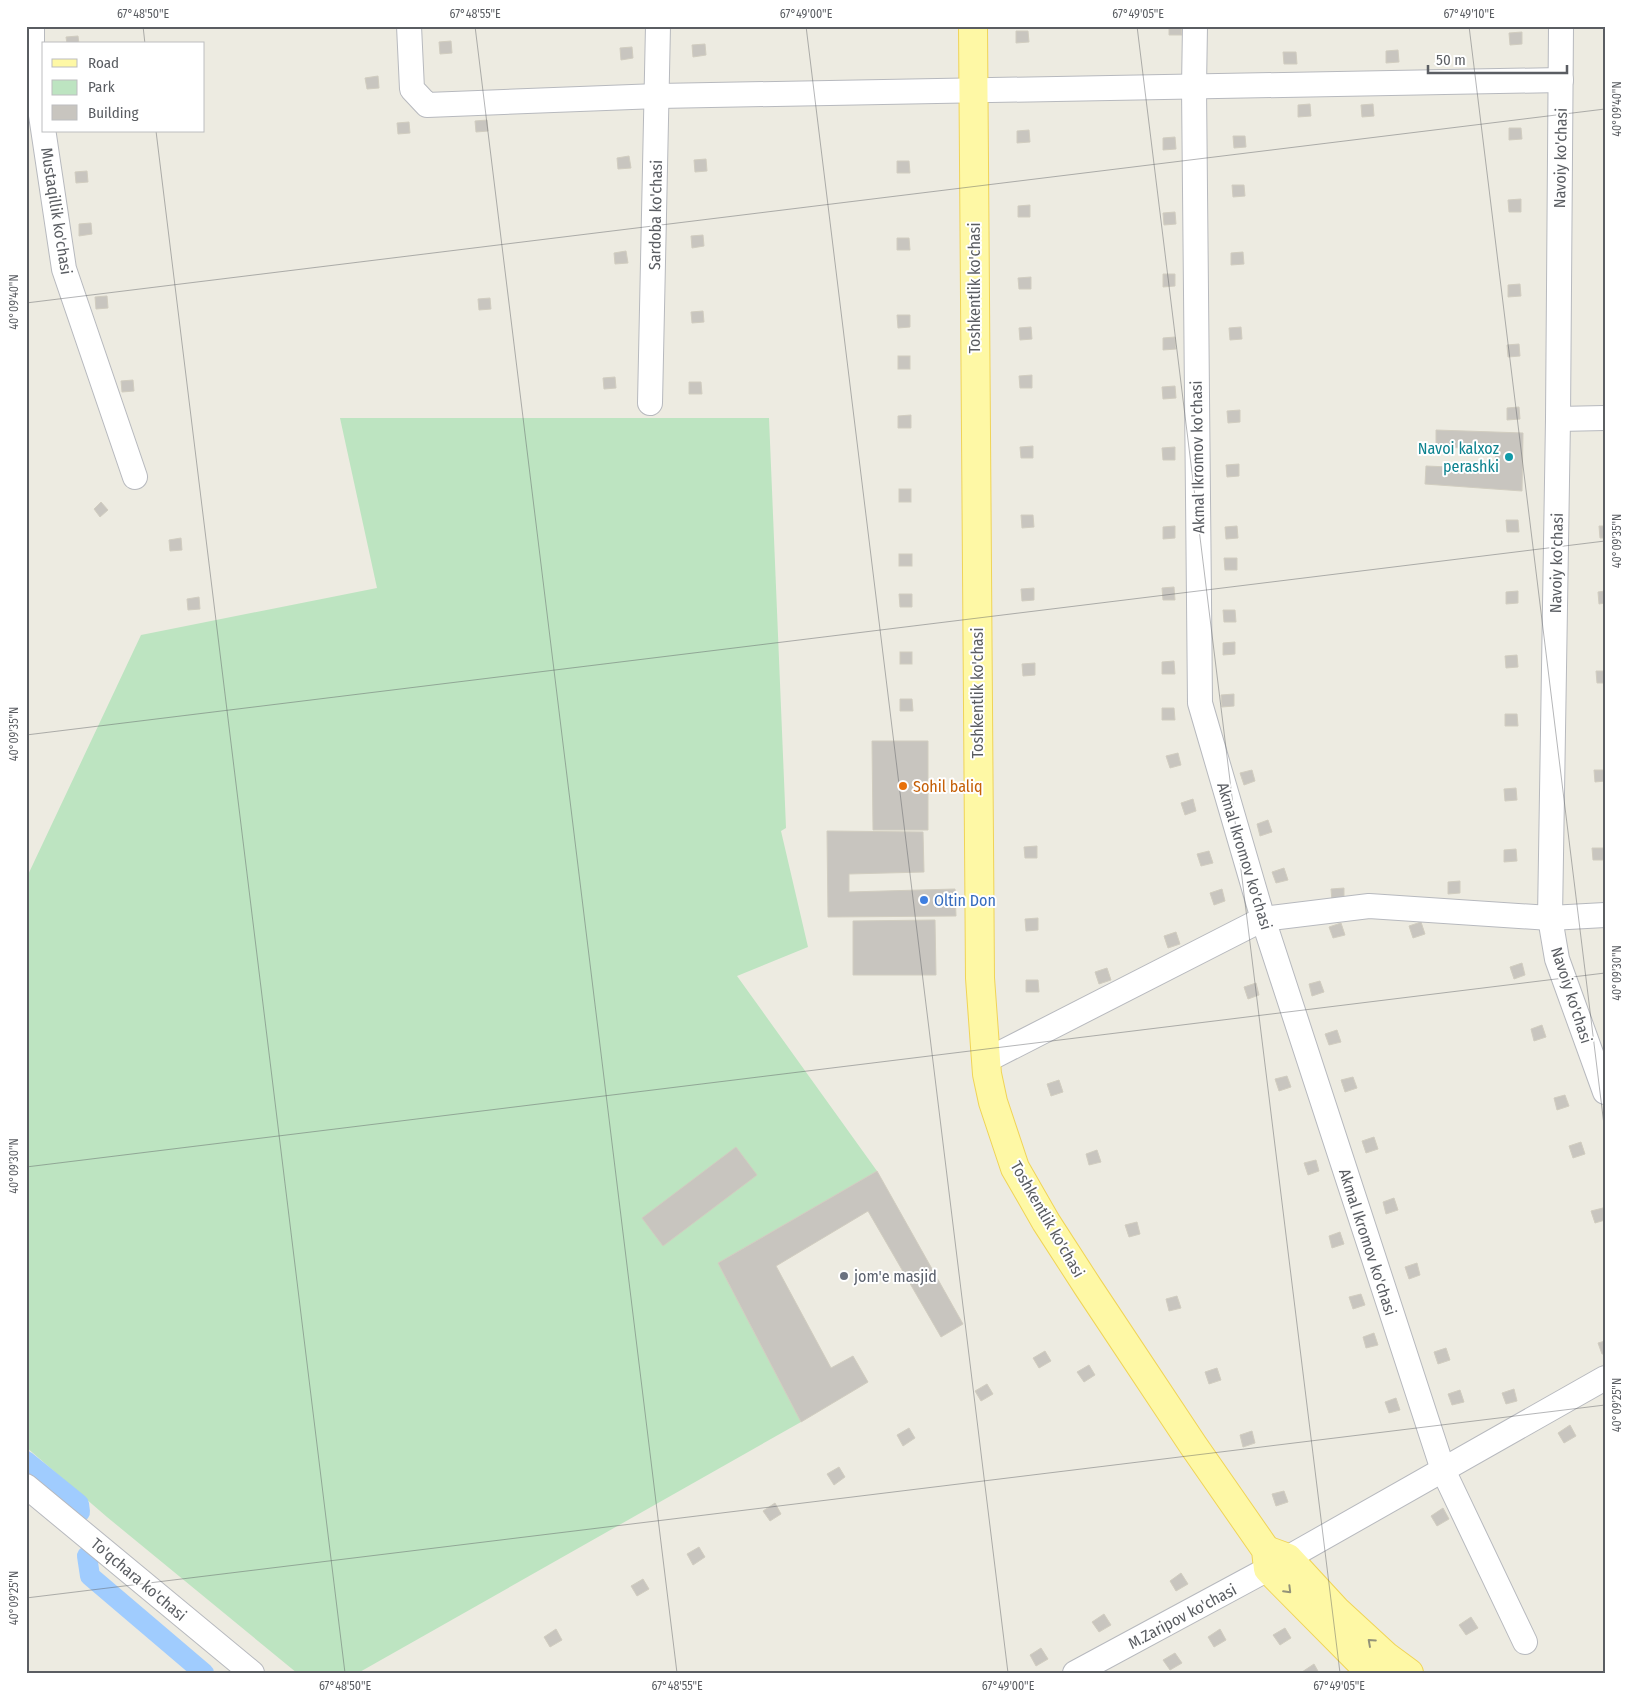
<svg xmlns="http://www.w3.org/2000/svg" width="1631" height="1699" viewBox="0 0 1631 1699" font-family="'Fira Sans Condensed',sans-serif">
	<rect width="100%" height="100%" fill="#edebe1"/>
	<!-- green -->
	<path fill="#bde4c1" d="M340,418H769L786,828L781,831L808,947L737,976L877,1171L718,1263L801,1422L358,1673H297L107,1517L26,1447V879L141,635L377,588Z"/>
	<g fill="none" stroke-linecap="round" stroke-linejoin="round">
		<!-- canal -->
		<g stroke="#a0ccfe" stroke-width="20">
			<path d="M26,1461L79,1504L80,1512"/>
			<path d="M87,1556L90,1576L204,1673"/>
		</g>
	</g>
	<!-- building -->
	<g fill="#c8c5bf" stroke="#d1cdc0">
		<path d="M1169,26H1181L1182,35H1169Z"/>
		<path d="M1016,31H1028L1029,42L1016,43Z"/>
		<path d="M1522,32V44L1510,45L1509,33Z"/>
		<path d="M78,36L79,44H67L66,37Z"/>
		<path d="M451,41L452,53L440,54L439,42Z"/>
		<path d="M705,44L706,55L693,57L692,45Z"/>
		<path d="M632,47L633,58L621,60L620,48Z"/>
		<path d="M1398,50L1399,62L1386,63V51Z"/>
		<path d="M1283,52H1296L1297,64H1284Z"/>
		<path d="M378,76L379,88L367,89L365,78Z"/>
		<path d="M1310,104L1311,116L1298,117V105Z"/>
		<path d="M1373,104L1374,116L1362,117L1361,105Z"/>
		<path d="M487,120L488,131L476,132L475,121Z"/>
		<path d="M409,122L410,133L398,134L397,123Z"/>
		<path d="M1509,128H1521L1522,139L1509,140Z"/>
		<path d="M1029,130L1030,142L1017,143V131Z"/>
		<path d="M1233,136H1245L1246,147L1234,148Z"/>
		<path d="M1175,137L1176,149L1163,150V138Z"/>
		<path d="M629,156L631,168L618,169L617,158Z"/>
		<path d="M706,159L707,171L695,172L694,160Z"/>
		<path d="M897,161H909L910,173H897Z"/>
		<path d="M87,171L88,182L76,183L75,172Z"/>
		<path d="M1232,185H1244L1245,196L1233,197Z"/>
		<path d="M1521,199V212H1509L1508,200Z"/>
		<path d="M1030,205V217H1018V206Z"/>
		<path d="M1175,212L1176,224L1164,225L1163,213Z"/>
		<path d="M91,223L92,234L79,236V224Z"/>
		<path d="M703,235L704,246L692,248L691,236Z"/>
		<path d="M897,238H909L910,250H897Z"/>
		<path d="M626,251L628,263L615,264L614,253Z"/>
		<path d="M1243,252L1244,264L1231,265V253Z"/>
		<path d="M1163,274H1175V286L1163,287Z"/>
		<path d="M1031,277V289H1019L1018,278Z"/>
		<path d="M1520,284L1521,296L1508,297V285Z"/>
		<path d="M107,296L108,308L96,309L95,297Z"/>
		<path d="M490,298L491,309L479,310L478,299Z"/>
		<path d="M703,311L704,322L692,323L691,312Z"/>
		<path d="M897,315H910V327L898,328Z"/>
		<path d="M1031,327L1032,339L1020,340L1019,328Z"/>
		<path d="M1241,327L1242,339L1230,340L1229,328Z"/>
		<path d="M1175,337L1176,349L1163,350V338Z"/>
		<path d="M1519,344L1520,356L1508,357L1507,345Z"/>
		<rect x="898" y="356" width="12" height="13"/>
		<path d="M1032,375V388H1020L1019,376Z"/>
		<path d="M615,377L616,388L604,389L603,378Z"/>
		<path d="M133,380L134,391L122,392L121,381Z"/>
		<path d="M689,382H701L702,394H689Z"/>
		<path d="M1175,386L1176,398L1163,399L1162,387Z"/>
		<path d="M1519,407L1520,419L1507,420V408Z"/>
		<path d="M1240,410V422L1228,423L1227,411Z"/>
		<path d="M911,415V428H898V416Z"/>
		<path d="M1436,430L1523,433L1522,491L1425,484L1426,466L1495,469L1496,449L1436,447Z"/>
		<path d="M1033,446V458H1021L1020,447Z"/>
		<path d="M1175,447V460H1163L1162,448Z"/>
		<path d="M1239,464V476L1227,477L1226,465Z"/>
		<rect x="899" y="489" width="12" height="13"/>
		<path d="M101,502L108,510L100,517L94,509Z"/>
		<path d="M1021,515H1033L1034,527L1022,528Z"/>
		<path d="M1506,520H1518L1519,532H1507Z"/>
		<path d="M1175,526V538L1163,539V527Z"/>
		<path d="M1237,526L1238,538L1226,539L1225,527Z"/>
		<path d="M1599,526H1605V538H1600Z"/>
		<path d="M181,538L182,550L170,551L169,540Z"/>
		<rect x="899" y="554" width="13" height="12"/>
		<path d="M1224,558H1237V570H1225Z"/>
		<path d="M1174,587L1175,600H1163L1162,588Z"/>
		<path d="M1034,588V600L1022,601L1021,589Z"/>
		<path d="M1518,591V603L1506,604V592Z"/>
		<path d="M1605,591V603L1599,604L1598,592Z"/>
		<path d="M899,594H912V607H900Z"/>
		<path d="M199,597L200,609L188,610L187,599Z"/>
		<path d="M1223,610H1235L1236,622H1224Z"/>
		<path d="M1235,642V654L1223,655V643Z"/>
		<rect x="900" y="652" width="12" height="12"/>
		<path d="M1517,655L1518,667L1506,668L1505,656Z"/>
		<path d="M1174,661L1175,674H1162V662Z"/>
		<path d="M1035,663V675L1023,676L1022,664Z"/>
		<path d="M1596,671H1605V683H1597Z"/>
		<path d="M1234,694V706L1222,707L1221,695Z"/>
		<path d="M900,699H912L913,711H900Z"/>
		<path d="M1162,708H1174L1175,720H1162Z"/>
		<path d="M1505,714H1517L1518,726H1505Z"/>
		<path d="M872,741H928V830H873Z"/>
		<path d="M1178,753L1181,765L1170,768L1166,756Z"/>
		<path d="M1252,770L1255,781L1244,785L1240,773Z"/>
		<path d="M1594,770H1605V781L1595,782Z"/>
		<path d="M1516,788L1517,800L1505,801L1504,789Z"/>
		<path d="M1193,799L1196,811L1185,815L1181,803Z"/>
		<path d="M1268,820L1272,832L1260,836L1257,824Z"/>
		<path d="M827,831L923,832L924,872L849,874V892L955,889L956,916L828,917Z"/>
		<path d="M1037,846V858H1025L1024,847Z"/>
		<path d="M1592,848H1604L1605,860H1593Z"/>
		<path d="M1516,849L1517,861L1504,862V850Z"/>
		<path d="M1209,851L1213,863L1201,866L1197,854Z"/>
		<path d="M1284,868L1288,880L1276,883L1272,872Z"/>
		<path d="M1460,881V893L1448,894V882Z"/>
		<path d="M1344,888V900L1332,901L1331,889Z"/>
		<path d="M1222,889L1225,901L1214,905L1210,893Z"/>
		<path d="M1038,918V930L1026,931L1025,919Z"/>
		<path d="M935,920L936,975H853V921Z"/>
		<path d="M1421,922L1425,934L1413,938L1409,926Z"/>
		<path d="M1341,923L1345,935L1333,938L1329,927Z"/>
		<path d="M1176,932L1180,944L1168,948L1164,936Z"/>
		<path d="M1522,963L1525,975L1514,979L1510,967Z"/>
		<path d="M1107,968L1111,980L1099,984L1095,972Z"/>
		<path d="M1026,980H1038L1039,992H1026Z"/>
		<path d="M1320,981L1324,992L1312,996L1309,984Z"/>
		<path d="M1256,983L1259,995L1248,999L1244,987Z"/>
		<path d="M1542,1025L1546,1037L1534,1041L1531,1029Z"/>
		<path d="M1337,1030L1341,1042L1329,1045L1325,1034Z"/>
		<path d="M1287,1076L1291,1087L1279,1091L1275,1079Z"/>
		<path d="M1353,1077L1357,1088L1345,1092L1341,1080Z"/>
		<path d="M1059,1080L1063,1092L1051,1096L1047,1084Z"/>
		<path d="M1565,1095L1569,1106L1557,1110L1554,1098Z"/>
		<path d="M1374,1137L1378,1149L1366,1153L1362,1141Z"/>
		<path d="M1581,1142L1585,1154L1573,1158L1569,1146Z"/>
		<path d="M736,1147L757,1175L663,1246L642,1218Z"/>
		<path d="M1097,1150L1101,1162L1089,1165L1086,1154Z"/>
		<path d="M1316,1160L1319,1171L1308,1175L1304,1163Z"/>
		<path d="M877,1171L963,1324L941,1337L868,1211L776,1266L831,1368L853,1356L868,1382L801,1422L718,1263Z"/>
		<path d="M1394,1198L1398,1210L1386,1214L1383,1202Z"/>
		<path d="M1603,1208L1605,1220L1595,1223L1591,1211Z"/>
		<path d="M1137,1222L1140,1234L1129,1237L1125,1225Z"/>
		<path d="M1340,1232L1344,1244L1332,1248L1329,1236Z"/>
		<path d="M1417,1263L1420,1275L1409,1279L1405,1267Z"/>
		<path d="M1361,1294L1365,1305L1353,1309L1349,1297Z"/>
		<path d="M1177,1296L1181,1308L1169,1311L1166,1299Z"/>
		<path d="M1374,1333L1378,1345L1366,1348L1363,1337Z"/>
		<path d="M1605,1341V1354H1602L1598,1343Z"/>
		<path d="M1446,1348L1450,1360L1438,1364L1434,1352Z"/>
		<path d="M1045,1351L1051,1361L1039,1368L1033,1358Z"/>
		<path d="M1089,1365L1095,1375L1084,1382L1077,1372Z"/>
		<path d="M1217,1368L1221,1380L1209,1384L1205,1372Z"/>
		<path d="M987,1384L993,1394L981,1401L975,1391Z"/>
		<path d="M1514,1389L1517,1401L1506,1404L1502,1393Z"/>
		<path d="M1460,1390L1464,1402L1452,1405L1448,1394Z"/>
		<path d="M1396,1398L1400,1410L1389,1413L1385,1402Z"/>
		<path d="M1570,1425L1576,1436L1564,1443L1558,1433Z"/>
		<path d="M909,1428L915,1438L903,1446L897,1435Z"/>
		<path d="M1252,1431L1255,1443L1243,1447L1240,1435Z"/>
		<path d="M839,1467L845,1477L834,1485L827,1474Z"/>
		<path d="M1284,1491L1288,1502L1276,1506L1272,1494Z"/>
		<path d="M775,1503L781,1514L770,1521L763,1511Z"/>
		<path d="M1443,1508L1449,1519L1437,1526L1431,1516Z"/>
		<path d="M699,1547L705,1557L693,1565L687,1554Z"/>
		<path d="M1181,1573L1188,1584L1176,1591L1170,1581Z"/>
		<path d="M643,1579L649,1589L637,1596L631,1586Z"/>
		<path d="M1104,1614L1111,1625L1099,1632L1092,1622Z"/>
		<path d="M1471,1617L1478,1628L1466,1635L1459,1625Z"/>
		<path d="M1285,1628L1291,1638L1280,1645L1273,1635Z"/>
		<path d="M556,1629L562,1640L550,1647L544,1637Z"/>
		<path d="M1220,1629L1226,1640L1214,1647L1208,1637Z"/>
		<path d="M1041,1648L1048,1659L1036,1666L1030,1655Z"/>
		<path d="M1175,1653L1182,1663L1170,1670L1163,1660Z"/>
		<path d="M1314,1664L1319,1673H1302V1672Z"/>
	</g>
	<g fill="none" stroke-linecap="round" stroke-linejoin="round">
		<!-- minor casing -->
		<g stroke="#b7b9be" stroke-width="26">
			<g id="minor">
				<path d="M32,26V55L64,269L135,477"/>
				<path d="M409,26L412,89L427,105L658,96L1561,80"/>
				<path d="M1195,26L1194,87L1200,703L1263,919L1443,1470L1525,1642"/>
				<path d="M1561,26L1558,419L1550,918L1557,959L1605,1092"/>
				<path d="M650,403L658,26"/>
				<path d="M1558,419L1605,418"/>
				<path d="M985,1061L1263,919L1369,906L1550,918L1605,915"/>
				<path d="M26,1486L252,1673"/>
				<path d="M1075,1673L1268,1569L1605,1378"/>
			</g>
		</g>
		<!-- major casing -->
		<g stroke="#f0d457" stroke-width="30">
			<g id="major">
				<path d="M973,26L980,978L987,1074L993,1102L1015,1168L1046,1222L1088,1287L1193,1445L1266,1550L1268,1569L1363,1665L1373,1673"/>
				<path d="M1266,1550L1288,1558L1336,1610L1386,1656L1409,1673"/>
			</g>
		</g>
		<!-- minor -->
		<use href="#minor" stroke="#fff" stroke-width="24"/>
		<!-- major -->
		<use href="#major" stroke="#fef8a5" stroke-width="28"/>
	</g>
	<!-- one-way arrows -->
	<defs><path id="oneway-chevron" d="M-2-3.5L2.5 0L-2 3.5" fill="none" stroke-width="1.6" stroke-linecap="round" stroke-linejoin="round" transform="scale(1.25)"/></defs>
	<g stroke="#939379">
		<use href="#oneway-chevron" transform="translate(1288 1590) rotate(45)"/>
		<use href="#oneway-chevron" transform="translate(1371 1642) rotate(-138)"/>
	</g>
	<!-- ticks -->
	<path fill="none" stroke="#5a5d62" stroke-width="1" stroke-opacity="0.45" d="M143,26L145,44M475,26L677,1673M806,26L1008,1673M1137,26L1340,1673M1469,26L1605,1133M156,131L345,1673M26,303L1605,109M26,735L1605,541M26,1167L1605,973M26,1598L1605,1405"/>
	<!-- markers -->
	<circle fill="#0f9aa8" stroke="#fff" stroke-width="2" cx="1509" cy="457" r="5"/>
	<circle fill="#e8710a" stroke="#fff" stroke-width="2" cx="903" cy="786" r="5"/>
	<circle fill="#3f7fe0" stroke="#fff" stroke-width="2" cx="924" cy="900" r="5"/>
	<circle fill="#6b7280" stroke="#fff" stroke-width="2" cx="844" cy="1276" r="5"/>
	<g text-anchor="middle" stroke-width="4" stroke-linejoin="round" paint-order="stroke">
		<!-- street labels -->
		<g font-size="16" fill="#5a5d62" stroke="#fff">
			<text transform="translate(1560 158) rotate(-89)" y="6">Navoiy ko'chasi</text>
			<text transform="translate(57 211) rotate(81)" y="6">Mustaqillik ko'chasi</text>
			<text transform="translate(655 215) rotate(-89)" y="6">Sardoba ko'chasi</text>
			<text transform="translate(974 288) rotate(-90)" y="6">Toshkentlik ko'chasi</text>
			<text transform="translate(1197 457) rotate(-91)" y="6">Akmal Ikromov ko'chasi</text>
			<text transform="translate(1556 563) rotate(-89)" y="6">Navoiy ko'chasi</text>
			<text transform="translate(977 693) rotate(-90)" y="6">Toshkentlik ko'chasi</text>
			<text transform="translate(1245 856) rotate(73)" y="6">Akmal Ikromov ko'chasi</text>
			<text transform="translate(1572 995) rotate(72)" y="6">Navoiy ko'chasi</text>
			<text transform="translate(1048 1219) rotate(60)" y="6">Toshkentlik ko'chasi</text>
			<text transform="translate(1368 1242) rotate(72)" y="6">Akmal Ikromov ko'chasi</text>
			<text transform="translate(139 1579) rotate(40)" y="6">To'qchara ko'chasi</text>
			<text transform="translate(1182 1616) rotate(-28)" y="6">M.Zaripov ko'chasi</text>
		</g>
		<!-- culture labels -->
		<g font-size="16" fill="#0d838f" stroke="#fff" text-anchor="end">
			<text x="1499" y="454">Navoi kalxoz<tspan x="1499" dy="18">perashki</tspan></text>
		</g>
		<!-- food labels -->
		<g font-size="16" fill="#c56008" stroke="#fff" text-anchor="start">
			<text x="913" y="792">Sohil baliq</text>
		</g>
		<!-- shop labels -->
		<g font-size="16" fill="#366cbe" stroke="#fff" text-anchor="start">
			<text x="934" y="906">Oltin Don</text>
		</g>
		<!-- worship labels -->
		<g font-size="16" fill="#5b616d" stroke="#fff" text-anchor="start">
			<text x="854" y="1282">jom'e masjid</text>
		</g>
	</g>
	<!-- border -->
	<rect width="1631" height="1699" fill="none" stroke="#ffffff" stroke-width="55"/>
	<!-- legend -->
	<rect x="42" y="42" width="162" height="90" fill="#ffffff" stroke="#bdbec0"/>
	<rect x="52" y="59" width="25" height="8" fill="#fef8a5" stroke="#bdbec0"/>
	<text x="88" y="68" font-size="15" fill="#5a5d62">Road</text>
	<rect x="52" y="80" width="25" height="15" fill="#bde4c1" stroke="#bdbec0"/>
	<text x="88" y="92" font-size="15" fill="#5a5d62">Park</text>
	<rect x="52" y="105" width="25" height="15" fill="#c8c5bf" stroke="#bdbec0"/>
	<text x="88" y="118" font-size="15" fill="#5a5d62">Building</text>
	<!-- scale -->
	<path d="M1428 65v8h139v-8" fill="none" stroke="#5a5d62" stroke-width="2.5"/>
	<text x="1436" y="65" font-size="15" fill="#5a5d62" stroke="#ffffff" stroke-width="4" paint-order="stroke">50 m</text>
	<rect x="28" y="28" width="1576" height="1644" fill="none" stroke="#5a5d62" stroke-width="2"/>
	<g font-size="12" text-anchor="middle" fill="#5a5d62">
		<text x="143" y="18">67°48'50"E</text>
		<text x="475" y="18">67°48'55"E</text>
		<text x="806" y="18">67°49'00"E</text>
		<text x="1138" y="18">67°49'05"E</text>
		<text x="1469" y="18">67°49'10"E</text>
		<text transform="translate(1617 109) rotate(-90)" y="4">40°09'40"N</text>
		<text transform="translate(14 302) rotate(-90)" y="4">40°09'40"N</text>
		<text transform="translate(1617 541) rotate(-90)" y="4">40°09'35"N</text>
		<text transform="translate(14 734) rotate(-90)" y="4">40°09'35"N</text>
		<text transform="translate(1617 973) rotate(-90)" y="4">40°09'30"N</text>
		<text transform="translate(14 1166) rotate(-90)" y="4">40°09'30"N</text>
		<text transform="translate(1617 1405) rotate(-90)" y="4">40°09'25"N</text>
		<text transform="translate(14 1598) rotate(-90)" y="4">40°09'25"N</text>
		<text x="345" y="1690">67°48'50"E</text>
		<text x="677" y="1690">67°48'55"E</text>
		<text x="1008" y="1690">67°49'00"E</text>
		<text x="1339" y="1690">67°49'05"E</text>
	</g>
</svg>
